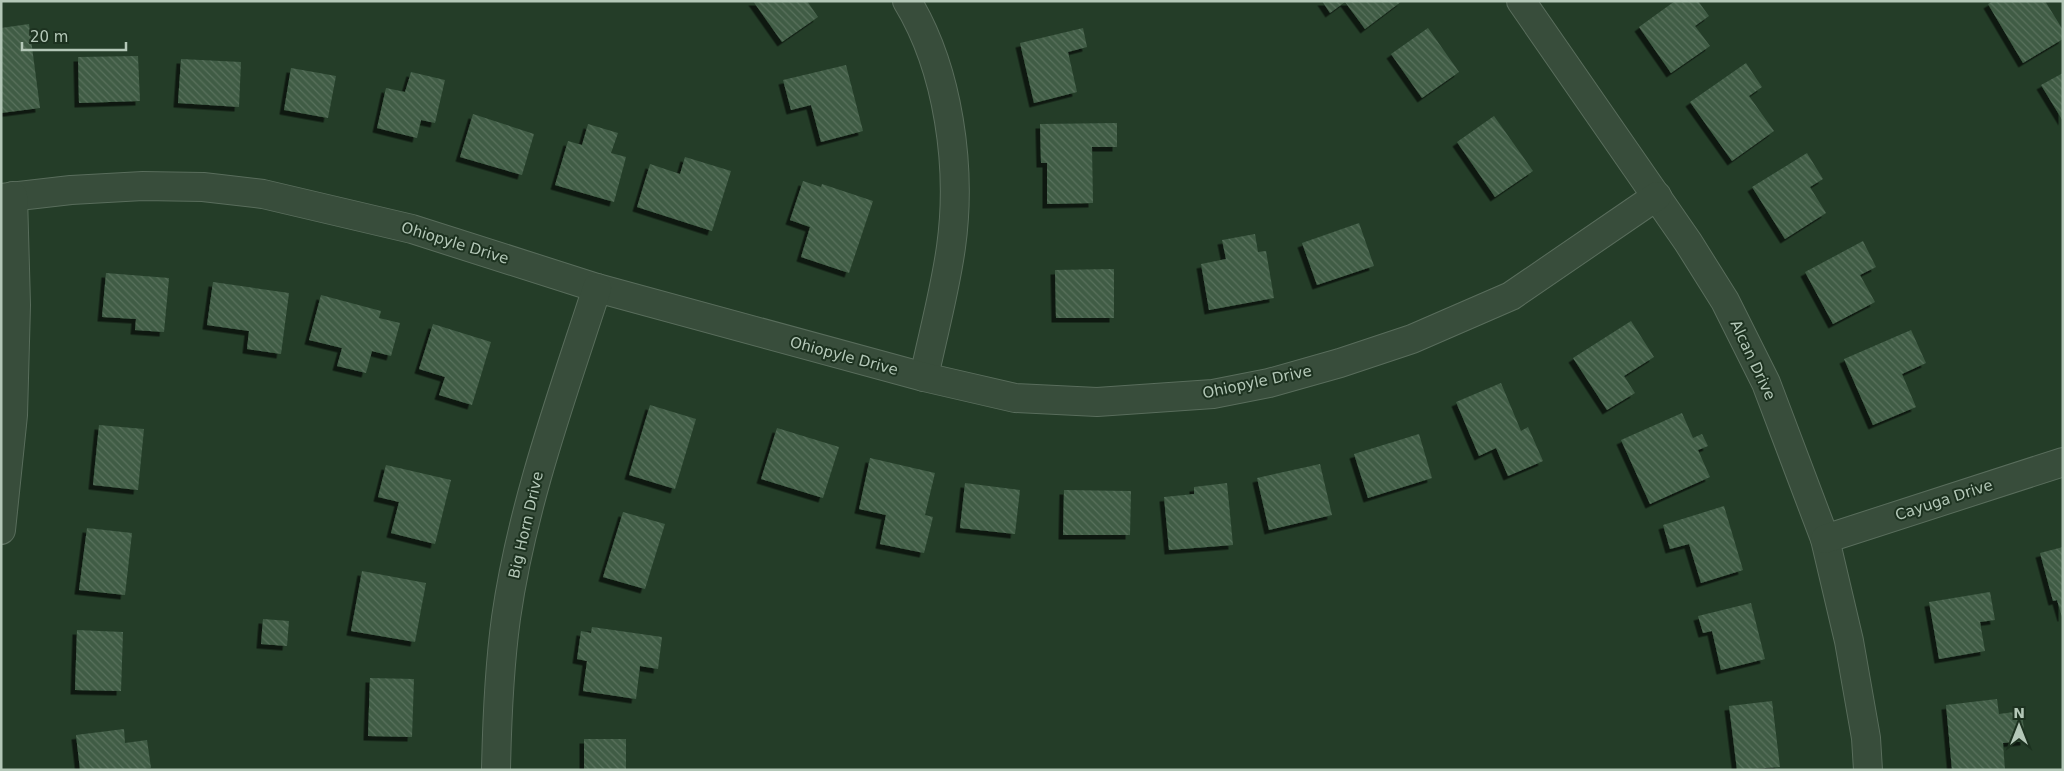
<svg xmlns="http://www.w3.org/2000/svg" width="2064" height="771" viewBox="0 0 2064 771" font-family="'DejaVu Sans',sans-serif">
	<defs>
		<pattern id="building-back-hatch" width="6" height="6" patternUnits="userSpaceOnUse" patternTransform="scale(1.25)"><rect width="6" height="6" fill="#405c45"/><path d="M-1 5l2 2M0 0l6 6M5-1l2 2" fill="none" stroke="#59725e"/></pattern>
		<filter id="shadow"><feDropShadow dx="-4.5" dy="4.5" stdDeviation="0" flood-color="#0009"/></filter>
	</defs>
	<rect width="100%" height="100%" fill="#243d28"/>
	<!-- building -->
	<g fill="url(#building-back-hatch)" filter="url(#shadow)">
		<path d="M753,1H807L818,17L782,42Z"/>
		<path d="M1322,1H1402L1365,29L1345,2L1330,13Z"/>
		<path d="M1675,1H1698L1709,16L1695,26L1710,46L1671,73L1639,27Z"/>
		<path d="M1993,1H2045L2063,30V39L2023,63L1988,4Z"/>
		<path d="M29,24L40,108L1,113V28Z"/>
		<path d="M1083,28L1087,47L1068,52L1077,92L1034,103L1020,43Z"/>
		<path d="M1428,28L1459,72L1422,98L1391,54Z"/>
		<path d="M138,56L140,101L79,103L78,57Z"/>
		<path d="M181,59L241,62L239,107L178,103Z"/>
		<path d="M1746,63L1762,87L1749,96L1774,131L1732,161L1690,102Z"/>
		<path d="M846,65L863,131L821,142L811,105L791,110L783,80Z"/>
		<path d="M291,68L336,76L328,118L284,110Z"/>
		<path d="M411,72L445,80L435,123L421,120L417,138L377,128L386,88L405,92Z"/>
		<path d="M2063,73V121L2041,85Z"/>
		<path d="M473,114L534,134L522,175L460,157Z"/>
		<path d="M1494,116L1533,171L1495,197L1457,142Z"/>
		<path d="M1117,123V147H1092L1093,203L1047,204V163H1041L1040,124Z"/>
		<path d="M588,124L618,133L611,153L626,157L614,202L555,185L568,141L582,145Z"/>
		<path d="M1807,153L1823,179L1810,187L1826,213L1785,239L1752,187Z"/>
		<path d="M685,157L731,171L712,231L637,207L650,164L680,174Z"/>
		<path d="M803,181L821,187L822,184L873,201L849,273L801,257L810,227L790,220Z"/>
		<path d="M1359,223L1374,266L1317,285L1302,243Z"/>
		<path d="M1255,234L1258,252L1266,251L1274,298L1209,310L1201,264L1226,259L1222,240Z"/>
		<path d="M1863,241L1876,267L1860,275L1875,302L1833,324L1805,272Z"/>
		<path d="M1114,269V318H1056L1055,270Z"/>
		<path d="M106,273L169,278L164,332L135,330L136,319L102,317Z"/>
		<path d="M213,282L289,293L281,354L247,349L249,331L207,325Z"/>
		<path d="M321,295L381,311L379,318L400,323L391,356L372,351L366,373L337,366L342,348L309,340Z"/>
		<path d="M1631,321L1654,357L1624,376L1635,393L1607,410L1573,358Z"/>
		<path d="M433,324L491,342L472,405L439,395L445,377L419,369Z"/>
		<path d="M1911,330L1926,363L1902,374L1916,407L1873,425L1844,359Z"/>
		<path d="M1501,383L1521,431L1528,427L1543,461L1508,476L1496,448L1479,456L1456,402Z"/>
		<path d="M650,405L696,419L675,489L629,475Z"/>
		<path d="M1682,413L1693,438L1702,434L1708,446L1698,450L1710,477L1650,504L1621,440Z"/>
		<path d="M99,425L144,429L138,490L93,485Z"/>
		<path d="M777,428L839,447L823,498L761,479Z"/>
		<path d="M1419,434L1432,478L1368,498L1354,454Z"/>
		<path d="M870,458L935,473L925,515L933,517L924,553L880,544L886,515L859,509Z"/>
		<path d="M1320,464L1332,515L1269,530L1257,478Z"/>
		<path d="M386,465L451,480L435,544L391,533L399,502L378,497Z"/>
		<path d="M965,483L1020,490L1015,534L960,528Z"/>
		<path d="M1227,483L1233,545L1169,550L1164,497L1194,494V487Z"/>
		<path d="M1064,490L1131,491L1130,535H1063Z"/>
		<path d="M1724,506L1743,570L1701,583L1689,544L1670,549L1663,525Z"/>
		<path d="M623,512L665,524L645,589L603,577Z"/>
		<path d="M87,528L132,533L125,595L79,590Z"/>
		<path d="M2063,547V617H2062L2057,600L2053,601L2040,553Z"/>
		<path d="M362,571L426,583L415,642L351,631Z"/>
		<path d="M1990,592L1995,620L1980,622L1985,651L1939,659L1929,602Z"/>
		<path d="M1751,603L1765,659L1721,670L1712,631L1703,633L1698,616Z"/>
		<path d="M263,619L289,621L287,646L261,644Z"/>
		<path d="M592,627L662,637L658,669L640,666L636,699L583,691L587,661L577,659L581,631L591,633Z"/>
		<path d="M77,630L123,632L121,691L75,690Z"/>
		<path d="M370,678L414,679L412,737L368,736Z"/>
		<path d="M1997,699L1999,714L2022,711L2025,741L2003,743L2005,770H1952L1946,705Z"/>
		<path d="M1772,701L1780,767L1737,770L1729,706Z"/>
		<path d="M124,729L125,743L147,740L151,768L134,770H80L76,735Z"/>
		<rect x="584" y="739" width="42" height="31"/>
	</g>
	<g fill="none" stroke-linecap="round" stroke-linejoin="round">
		<!-- minor casing -->
		<g stroke="#596d5c" stroke-width="30">
			<g id="minor">
				<path d="M907,1C949,70 962,168 951,247C945,291 933,334 924,377"/>
				<path d="M1521,1L1688,242L1725,301L1766,383L1825,539L1849,641L1866,738L1868,770"/>
				<path d="M1,198L71,190L143,186L203,187L263,194L412,229L597,288L924,377L1015,398L1097,402L1213,394L1269,383L1340,363L1412,339L1511,296L1657,196"/>
				<path d="M1,530L13,415L16,305L13,196"/>
				<path d="M1825,539L2063,462"/>
				<path d="M496,770C497,719 499,669 506,618C522,505 562,396 597,288"/>
			</g>
		</g>
		<!-- minor -->
		<use href="#minor" stroke="#384d3b" stroke-width="28"/>
	</g>
	<g text-anchor="middle" stroke-width="4" stroke-linejoin="round" paint-order="stroke">
		<!-- street labels -->
		<g font-size="15" fill="#b4c8b8" stroke="#1d3220">
			<text transform="translate(455 243) rotate(17)" y="5">Ohiopyle Drive</text>
			<text transform="translate(844 356) rotate(15)" y="5">Ohiopyle Drive</text>
			<text transform="translate(1753 360) rotate(65)" y="5">Alcan Drive</text>
			<text transform="translate(1257 382) rotate(-12)" y="5">Ohiopyle Drive</text>
			<text transform="translate(1944 500) rotate(-18)" y="5">Cayuga Drive</text>
			<text transform="translate(526 525) rotate(-77)" y="5">Big Horn Drive</text>
		</g>
	</g>
	<!-- border -->
	<rect width="2064" height="771" fill="none" stroke="#b4c8b8" stroke-width="5"/>
	<!-- north arrow -->
	<g transform="translate(2019 726)" stroke="#1d3220" stroke-width="4" paint-order="stroke">
	<path d="M0-4L9 19L0 12L-9 19Z" fill="#b4c8b8"/>
	<text y="-8" font-size="14" font-weight="bold" text-anchor="middle" fill="#b4c8b8">N</text>
	</g>
	<!-- scale -->
	<path d="M22 42v8h104v-8" fill="none" stroke="#b4c8b8" stroke-width="2.5"/>
	<text x="30" y="42" font-size="15" fill="#b4c8b8" stroke="#1d3220" stroke-width="4" paint-order="stroke">20 m</text>
</svg>
